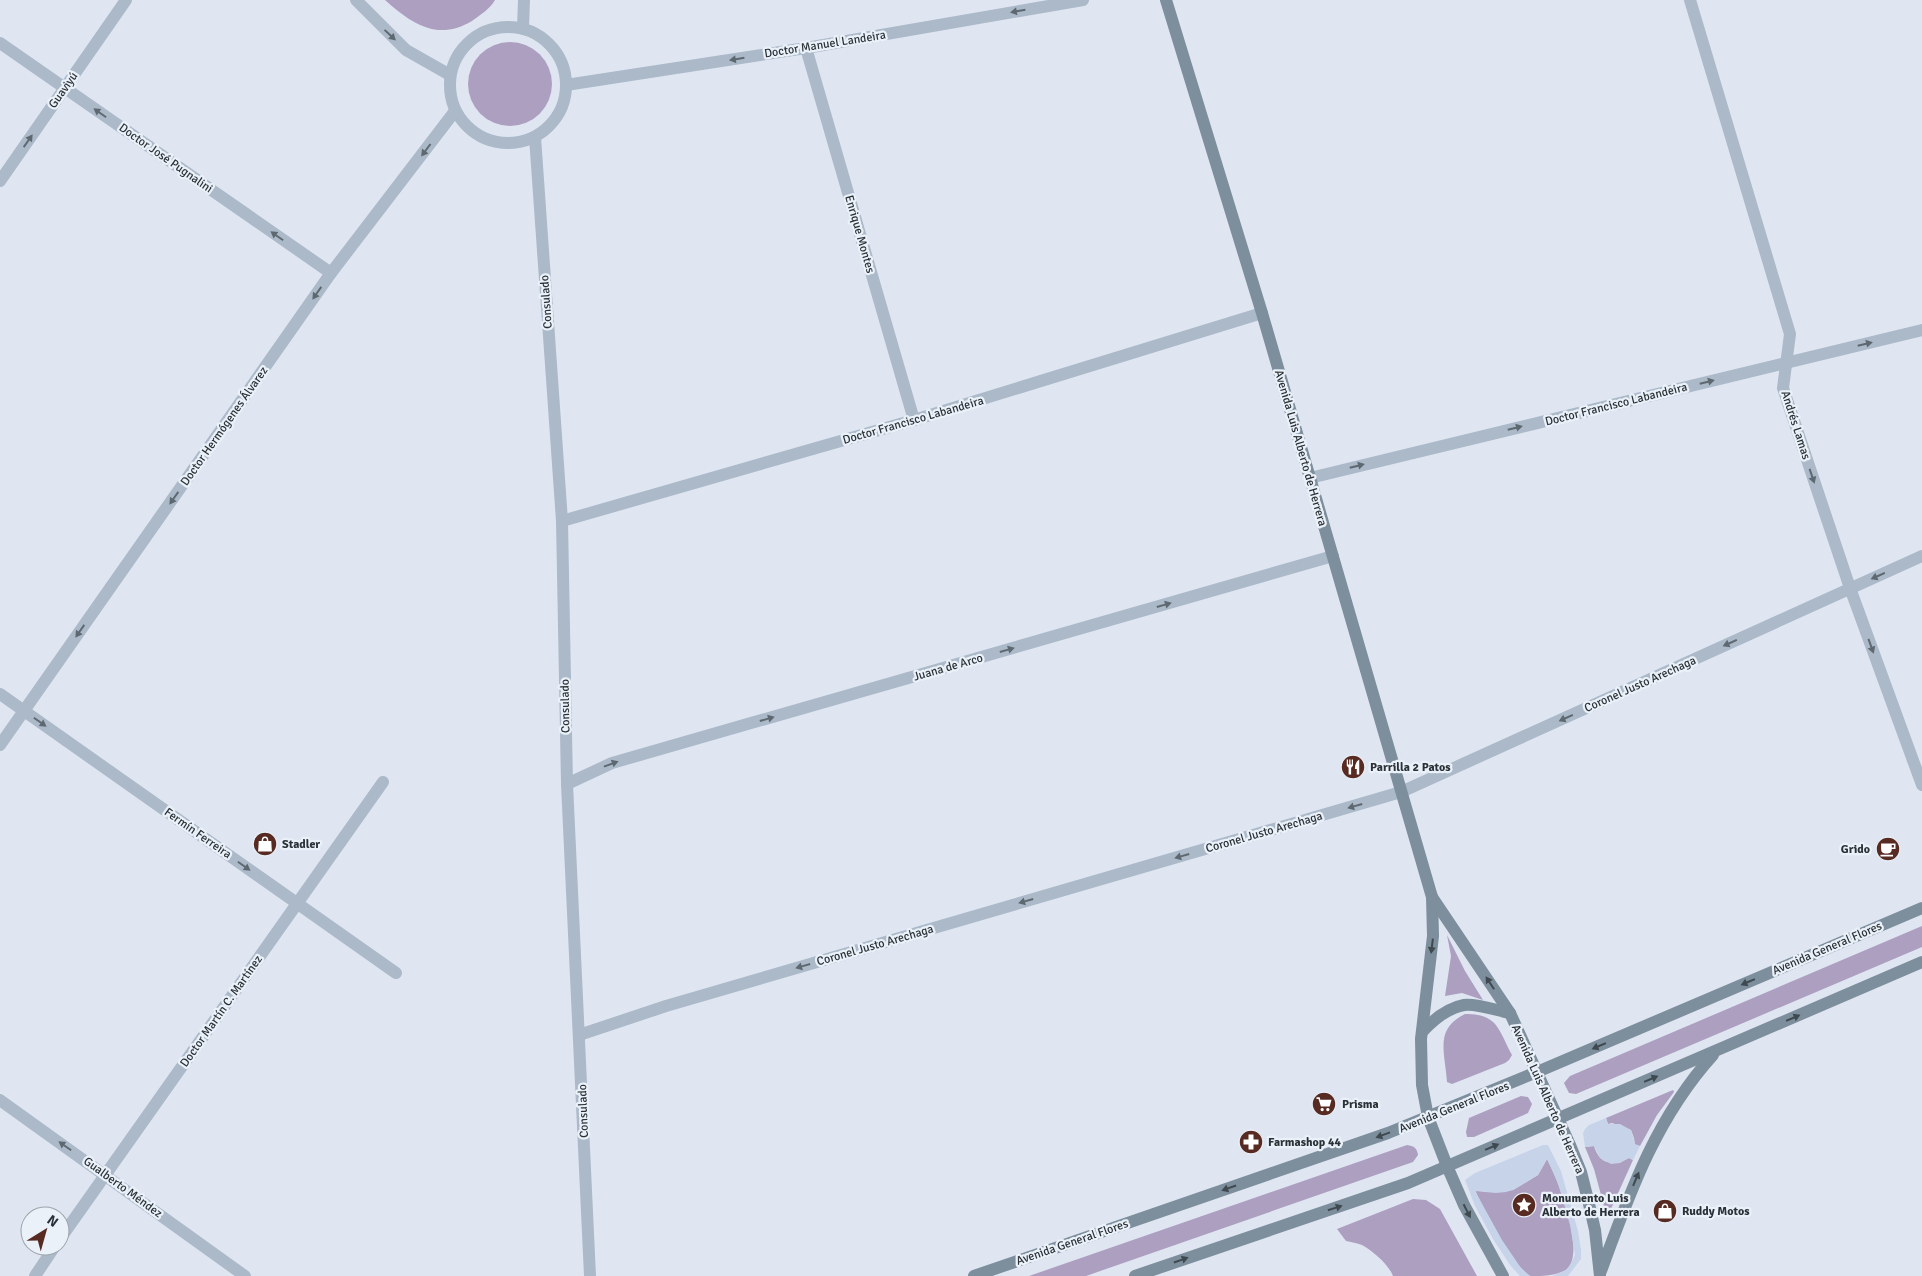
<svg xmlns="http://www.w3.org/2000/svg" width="1922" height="1276" viewBox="0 0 1922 1276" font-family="Signika,sans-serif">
	<rect width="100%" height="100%" fill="#dfe6f2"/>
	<!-- green -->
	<g fill="#ad9fc0">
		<path d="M385,0H495C490,9 480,15 472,21C437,42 411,23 385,0Z"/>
		<circle cx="510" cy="84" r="42"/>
		<path d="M1922,926V947L1576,1094L1569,1093L1564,1083L1570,1076Z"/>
		<path d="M1447,935L1465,971L1483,1000L1462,993L1445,996L1451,956Z"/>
		<path d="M1465,1014C1498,1014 1498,1029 1512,1055L1509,1060L1505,1063L1452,1084L1447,1082C1445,1052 1434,1029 1465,1014Z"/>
		<path d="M1673,1090L1674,1092L1657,1115L1640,1146L1635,1145L1634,1138L1631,1130L1612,1123L1608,1124L1606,1118Z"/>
		<path d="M1521,1096L1528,1097L1532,1104L1528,1113L1474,1137H1467L1466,1132L1469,1118Z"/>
		<path d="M1407,1145C1414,1146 1417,1148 1418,1155L1413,1162L1086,1276H1029Z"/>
		<path d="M1594,1146C1600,1166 1613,1165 1629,1158L1633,1160L1610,1211L1606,1210L1604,1206L1594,1169L1585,1147Z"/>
		<path d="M1547,1159C1558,1179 1586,1252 1567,1269C1557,1276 1543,1276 1530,1276C1508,1260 1487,1216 1475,1190L1486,1192L1513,1190L1538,1175Z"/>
		<path d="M1413,1199L1426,1200L1440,1209L1477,1276H1393C1389,1265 1373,1251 1362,1245C1357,1243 1351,1242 1346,1241L1337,1229Z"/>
	</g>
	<!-- plaza -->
	<g fill="#c7d3e9">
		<path d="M1606,1118L1608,1124H1620L1631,1130L1635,1144L1640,1146L1633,1160L1629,1158L1620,1163L1611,1164L1600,1158L1594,1146L1585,1147L1583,1133L1585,1129L1589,1125Z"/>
		<path d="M1543,1145H1548L1561,1171L1578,1231L1581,1250V1259L1568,1276H1552L1566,1270L1570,1265L1575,1255L1570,1225L1558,1183L1547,1159L1538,1175L1513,1190L1506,1192L1496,1193L1475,1191L1502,1240L1521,1268L1530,1276H1520L1510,1265L1493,1239L1475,1206L1465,1180L1475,1173Z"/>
	</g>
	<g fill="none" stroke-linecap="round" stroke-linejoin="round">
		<!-- street -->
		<g stroke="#abb9c9" stroke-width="12">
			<path d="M356,0L406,50L450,75"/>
			<path d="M1690,0L1790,334L1783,388L1850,588L1922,785"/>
			<circle cx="508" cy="85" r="58"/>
			<path d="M523,28L524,0"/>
			<path d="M0,43L331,273"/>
			<path d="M806,48L914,420"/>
			<path d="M566,85L806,48L1083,0"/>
			<path d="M535,137L562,521L567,784L590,1276"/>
			<path d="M0,181L126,0"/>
			<path d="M1310,478L1922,330"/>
			<path d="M562,521L914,420L1262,313"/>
			<path d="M0,694L396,973"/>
			<path d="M0,745L331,273L455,111"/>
			<path d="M567,784L612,763L1333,556"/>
			<path d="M579,1035L666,1006L1401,792L1922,556"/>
			<path d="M0,1100L245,1276"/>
			<path d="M60,1239L383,782"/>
			<path d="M35,1276L55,1246"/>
		</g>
		<!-- secondary -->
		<g stroke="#7d8e9d" stroke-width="12">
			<path d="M1166,0L1262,313L1432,897L1433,936L1421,1039L1422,1085L1428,1117L1447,1166L1464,1205L1503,1276"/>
			<path d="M1432,897L1510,1013L1570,1145L1581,1172L1589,1204L1595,1230L1600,1276"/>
			<path d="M1422,1032C1433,1020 1448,1008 1464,1005C1476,1003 1498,1011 1510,1013"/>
			<path d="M1601,1271C1630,1192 1656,1118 1713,1055"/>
			<path d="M974,1276L1388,1133L1537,1072L1922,908"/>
			<path d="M1135,1276L1408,1183L1922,962"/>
		</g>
	</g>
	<!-- one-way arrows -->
	<defs><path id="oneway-solid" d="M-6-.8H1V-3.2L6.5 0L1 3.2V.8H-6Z" transform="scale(1.25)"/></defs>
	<g fill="#5e6871">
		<use href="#oneway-solid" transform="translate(1018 11) rotate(170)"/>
		<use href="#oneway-solid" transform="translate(390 35) rotate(43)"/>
		<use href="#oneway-solid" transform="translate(737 59) rotate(171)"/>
		<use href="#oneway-solid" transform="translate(100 113) rotate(-145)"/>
		<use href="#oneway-solid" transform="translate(28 141) rotate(-55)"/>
		<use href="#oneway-solid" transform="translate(426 150) rotate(127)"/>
		<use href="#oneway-solid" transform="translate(277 236) rotate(-145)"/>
		<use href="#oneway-solid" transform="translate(317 293) rotate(125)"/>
		<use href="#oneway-solid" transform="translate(1865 344) rotate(-13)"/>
		<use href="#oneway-solid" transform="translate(1707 382) rotate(-14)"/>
		<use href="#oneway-solid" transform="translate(1515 428) rotate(-14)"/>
		<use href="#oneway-solid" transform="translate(1357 466) rotate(-14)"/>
		<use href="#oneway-solid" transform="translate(1812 476) rotate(71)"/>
		<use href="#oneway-solid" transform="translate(174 498) rotate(125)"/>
		<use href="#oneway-solid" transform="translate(1878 576) rotate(156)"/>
		<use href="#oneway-solid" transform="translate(1164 605) rotate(-16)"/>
		<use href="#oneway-solid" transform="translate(80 631) rotate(125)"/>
		<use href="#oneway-solid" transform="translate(1730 643) rotate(156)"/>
		<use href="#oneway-solid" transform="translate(1871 646) rotate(70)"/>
		<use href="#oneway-solid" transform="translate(1007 650) rotate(-16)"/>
		<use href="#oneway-solid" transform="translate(1566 718) rotate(156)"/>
		<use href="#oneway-solid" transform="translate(767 719) rotate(-16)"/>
		<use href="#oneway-solid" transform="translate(40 722) rotate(35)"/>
		<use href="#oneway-solid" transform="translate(611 764) rotate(-20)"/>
		<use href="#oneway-solid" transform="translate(1355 806) rotate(164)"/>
		<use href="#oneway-solid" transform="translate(1182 856) rotate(164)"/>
		<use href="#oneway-solid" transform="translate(244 866) rotate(35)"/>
		<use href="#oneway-solid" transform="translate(1026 901) rotate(164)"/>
		<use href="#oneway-solid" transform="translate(803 966) rotate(164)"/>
		<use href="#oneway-solid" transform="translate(65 1146) rotate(-145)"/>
	</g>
	<g fill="#3f4950">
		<use href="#oneway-solid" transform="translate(1432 946) rotate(97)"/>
		<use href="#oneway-solid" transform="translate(1748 982) rotate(157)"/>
		<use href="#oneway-solid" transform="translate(1490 983) rotate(-123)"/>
		<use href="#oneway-solid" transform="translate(1793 1018) rotate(-23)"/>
		<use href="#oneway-solid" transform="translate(1599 1046) rotate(157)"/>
		<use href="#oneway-solid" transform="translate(1651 1079) rotate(-23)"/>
		<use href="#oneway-solid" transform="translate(1383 1135) rotate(160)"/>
		<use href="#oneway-solid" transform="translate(1492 1147) rotate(-23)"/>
		<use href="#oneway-solid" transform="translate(1636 1179) rotate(-67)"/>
		<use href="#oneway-solid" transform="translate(1229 1188) rotate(161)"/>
		<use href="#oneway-solid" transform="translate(1335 1208) rotate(-18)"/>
		<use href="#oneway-solid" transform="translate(1467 1211) rotate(63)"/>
		<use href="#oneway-solid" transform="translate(1181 1260) rotate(-19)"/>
	</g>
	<!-- icons -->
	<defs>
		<g id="restaurant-disc" transform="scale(1.25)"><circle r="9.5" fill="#572a22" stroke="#ebf1f9"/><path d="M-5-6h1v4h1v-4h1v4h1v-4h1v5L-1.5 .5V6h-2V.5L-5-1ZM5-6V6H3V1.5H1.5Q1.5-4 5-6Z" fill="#fff"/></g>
		<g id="shop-disc" transform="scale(1.25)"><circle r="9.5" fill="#572a22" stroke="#ebf1f9"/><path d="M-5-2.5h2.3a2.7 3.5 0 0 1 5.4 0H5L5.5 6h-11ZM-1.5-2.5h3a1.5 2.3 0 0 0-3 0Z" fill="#fff"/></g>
		<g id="cafe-disc" transform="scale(1.25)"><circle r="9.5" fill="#572a22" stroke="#ebf1f9"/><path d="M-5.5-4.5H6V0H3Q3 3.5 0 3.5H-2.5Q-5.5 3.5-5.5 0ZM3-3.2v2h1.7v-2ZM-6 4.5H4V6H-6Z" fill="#fff"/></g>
		<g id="supermarket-disc" transform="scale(1.25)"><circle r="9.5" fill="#572a22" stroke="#ebf1f9"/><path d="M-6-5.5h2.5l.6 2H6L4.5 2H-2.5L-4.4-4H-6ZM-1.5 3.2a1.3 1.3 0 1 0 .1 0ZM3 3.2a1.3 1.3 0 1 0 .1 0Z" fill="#fff"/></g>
		<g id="pharmacy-disc" transform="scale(1.25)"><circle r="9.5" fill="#572a22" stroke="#ebf1f9"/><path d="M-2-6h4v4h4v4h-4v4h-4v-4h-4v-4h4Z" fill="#fff"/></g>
		<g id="sight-disc" transform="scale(1.25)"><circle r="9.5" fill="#572a22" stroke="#ebf1f9"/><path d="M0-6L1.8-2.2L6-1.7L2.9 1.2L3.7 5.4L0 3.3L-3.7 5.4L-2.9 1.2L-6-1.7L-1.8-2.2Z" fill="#fff"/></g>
	</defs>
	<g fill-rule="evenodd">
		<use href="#restaurant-disc" x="1353" y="767"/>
		<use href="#shop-disc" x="265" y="844"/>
		<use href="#cafe-disc" x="1888" y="849"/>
		<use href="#supermarket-disc" x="1324" y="1104"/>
		<use href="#pharmacy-disc" x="1251" y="1142"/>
		<use href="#sight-disc" x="1524" y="1205"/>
		<use href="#shop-disc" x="1665" y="1211"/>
	</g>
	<g text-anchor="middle" stroke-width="4.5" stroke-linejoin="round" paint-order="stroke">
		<!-- street labels -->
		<g font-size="12" fill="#2a3237" stroke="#ebf1f9">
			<text transform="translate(825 44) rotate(-9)" y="4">Doctor Manuel Landeira</text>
			<text transform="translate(63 90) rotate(-55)" y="4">Guaviyú</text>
			<text transform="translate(166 158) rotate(35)" y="4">Doctor José Pugnalini</text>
			<text transform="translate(860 234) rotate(74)" y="4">Enrique Montes</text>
			<text transform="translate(546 302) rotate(-94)" y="4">Consulado</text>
			<text transform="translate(1616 404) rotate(-14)" y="4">Doctor Francisco Labandeira</text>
			<text transform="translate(913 420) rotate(-16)" y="4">Doctor Francisco Labandeira</text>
			<text transform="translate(1796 425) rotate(72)" y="4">Andrés Lamas</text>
			<text transform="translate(224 426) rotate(-55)" y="4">Doctor Hermógenes Álvarez</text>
			<text transform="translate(1301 448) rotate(74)" y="4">Avenida Luis Alberto de Herrera</text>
			<text transform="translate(948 667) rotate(-16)" y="4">Juana de Arco</text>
			<text transform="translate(1640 684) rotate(-24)" y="4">Coronel Justo Arechaga</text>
			<text transform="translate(565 706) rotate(-91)" y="4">Consulado</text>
			<text transform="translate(1264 832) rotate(-16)" y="4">Coronel Justo Arechaga</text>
			<text transform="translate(198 833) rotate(35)" y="4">Fermín Ferreira</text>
			<text transform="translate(875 945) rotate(-16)" y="4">Coronel Justo Arechaga</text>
			<text transform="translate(1827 948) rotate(-23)" y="4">Avenida General Flores</text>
			<text transform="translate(221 1011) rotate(-55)" y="4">Doctor Martín C. Martínez</text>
			<text transform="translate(1548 1099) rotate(66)" y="4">Avenida Luis Alberto de Herrera</text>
			<text transform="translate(1454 1107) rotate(-22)" y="4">Avenida General Flores</text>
			<text transform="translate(583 1111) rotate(-92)" y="4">Consulado</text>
			<text transform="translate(123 1187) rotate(36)" y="4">Gualberto Méndez</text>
			<text transform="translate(1072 1242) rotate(-19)" y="4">Avenida General Flores</text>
		</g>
		<!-- poi labels -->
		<g font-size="12" font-weight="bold" fill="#2a3237" stroke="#ebf1f9" text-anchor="start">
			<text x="1370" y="771">Parrilla 2 Patos</text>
			<text x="282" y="848">Stadler</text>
			<text x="1870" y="853" text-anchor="end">Grido</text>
			<text x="1342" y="1108">Prisma</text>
			<text x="1268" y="1146">Farmashop 44</text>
			<text x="1542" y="1202">Monumento Luis<tspan x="1542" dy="14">Alberto de Herrera</tspan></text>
			<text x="1682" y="1215">Ruddy Motos</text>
		</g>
	</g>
	<!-- north arrow -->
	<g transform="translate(45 1231) rotate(37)"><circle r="24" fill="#ebf1f9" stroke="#9ea5ab"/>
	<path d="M0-4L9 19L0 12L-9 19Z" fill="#572a22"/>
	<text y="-8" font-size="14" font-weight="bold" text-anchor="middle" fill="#2a3237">N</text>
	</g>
</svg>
